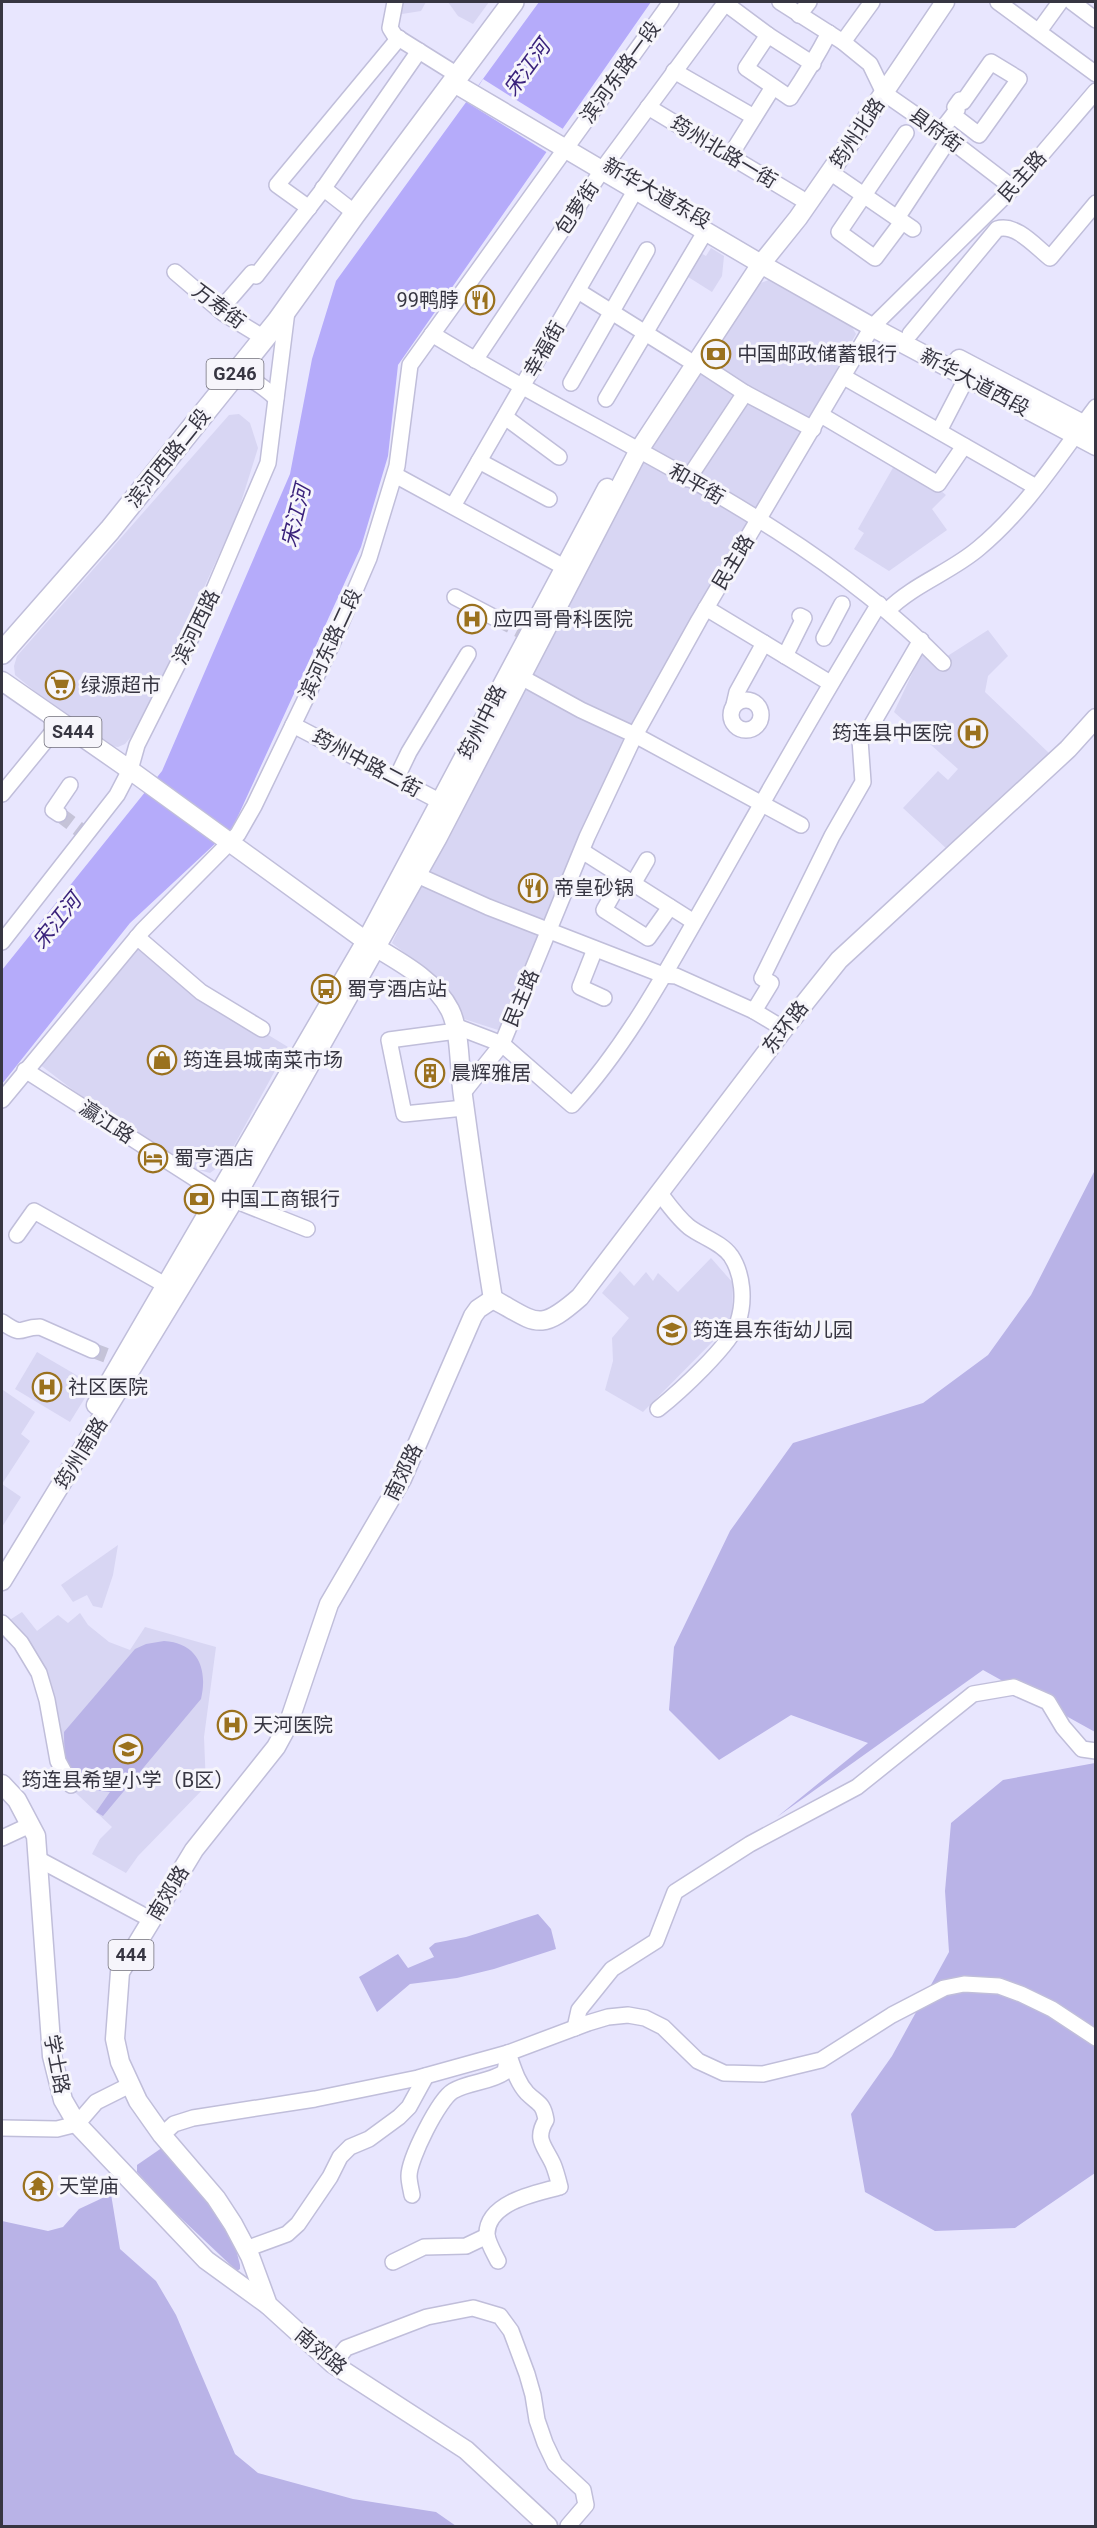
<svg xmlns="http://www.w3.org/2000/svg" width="1097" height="2528" viewBox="0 0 1097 2528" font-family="Roboto,'Noto Sans SC',sans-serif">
	<rect width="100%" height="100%" fill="#e8e6fe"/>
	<!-- built -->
	<g fill="#d8d6f3">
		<path d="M401,2H426L421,11L402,14L397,12Z"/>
		<path d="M448,2H489L473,24L458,16Z"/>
		<path d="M711,248L724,256L722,276L712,292L685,275L699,252L706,256Z"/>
		<path d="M774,278L846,317L856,334L579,841L503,1022L498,1030L464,1019L445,989L424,968L392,943L481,760L636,465L750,287Z"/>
		<path d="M239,414L250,423L258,448L237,515L157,691L136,731L125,744L118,747L110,746L60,712L15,675L14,666L17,656L229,415Z"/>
		<path d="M894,466L931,483L946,495L932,509L947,530L889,571L854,549L864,533L858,529Z"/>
		<path d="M988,630L1008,656L988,676L985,692L1051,755L949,851L903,808L938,771L948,780L958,769L894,712L929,638L946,657Z"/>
		<path d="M138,949L214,1002L288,1047L225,1162L210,1173L195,1169L158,1146L73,1090L39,1064L65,1037Z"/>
		<path d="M711,1258L733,1283L732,1322L643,1412L605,1390L613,1361L612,1338L629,1318L602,1293L620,1271L634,1286L646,1272L653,1281L658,1273L678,1292Z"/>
		<path d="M37,1352L78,1376L73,1384L88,1393L70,1422L15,1389Z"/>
		<path d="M3,1390L35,1412L21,1434L30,1441L2,1484L21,1497L2,1527V1391Z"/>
		<path d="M118,1545L113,1575L102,1608L93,1606L87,1595L73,1602L61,1585Z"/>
		<path d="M22,1612L37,1631L58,1615L68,1623L80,1613L88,1625L109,1642L130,1650L145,1627L216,1647L204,1737L206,1786L138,1856L126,1873L92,1854L100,1839L112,1827L61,1779L40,1691L27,1659L2,1637V1625Z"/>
	</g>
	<!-- green -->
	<g fill="#b9b3e7">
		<path d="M1095,1170V1732L983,1670L777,1817L868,1743L791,1715L719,1760L669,1710L674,1647L730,1531L793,1443L923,1403L988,1355L1031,1295Z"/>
		<path d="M164,1641C198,1643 208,1669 201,1699L103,1816L96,1812L110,1792C69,1789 64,1769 64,1732L135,1649L146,1644Z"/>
		<path d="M1095,1763V2173L1015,2228L935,2231L865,2192L851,2114L892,2056L949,1952L945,1891L951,1823L1003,1780Z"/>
		<path d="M538,1914L551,1929L556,1949L494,1969L457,1978L410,1984L377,2012L359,1977L398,1954L408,1968L434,1957L429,1948L435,1943L466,1937Z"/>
		<path d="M166,2145L232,2234L240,2265V2269L237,2271L168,2206L137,2172V2165Z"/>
		<path d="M111,2194L120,2249L156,2281L176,2315L235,2454L258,2473L353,2499L436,2512L456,2526H2V2221L48,2231L63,2227L79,2209Z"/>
	</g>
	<!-- water -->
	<path fill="#b5abfa" d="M539,2H651L398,365L388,456L361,547L233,827L130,923L2,1084V970L162,771L290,474L312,359L336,281Z"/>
	<!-- pier -->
	<path fill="#e8e6fe" d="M483,79L563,129L548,153L468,103Z"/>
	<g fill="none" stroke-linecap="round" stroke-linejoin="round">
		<!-- minor-tunnel -->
		<g stroke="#c5c3d8" stroke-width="15" stroke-dasharray="15 8" stroke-linecap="butt">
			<path d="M497,619L521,631"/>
			<path d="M59,814L80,830"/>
			<path d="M92,1350L113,1358"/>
		</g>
		<!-- minor casing -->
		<g stroke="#c0beda" stroke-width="18">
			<g id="minor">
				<path d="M395,2L390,28L395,36L459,76"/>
				<path d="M780,2L843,42L870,64L884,93L940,132L1013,188"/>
				<path d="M998,2L1096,74"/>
				<path d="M1072,2L1096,20"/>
				<path d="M725,3L768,35"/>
				<path d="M799,15L809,2"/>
				<path d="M1039,31L1060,2"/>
				<path d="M843,42L872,2"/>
				<path d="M813,64L768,35L746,68L790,98C804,77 817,56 829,33"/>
				<path d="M674,71L754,117"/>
				<path d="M648,107L800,198"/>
				<path d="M940,132L957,110L955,107L960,100L963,102L991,62L1019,79L979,135L953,115"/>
				<path d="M730,156L773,87"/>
				<path d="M830,172L913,229"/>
				<path d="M323,188L355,213"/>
				<path d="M309,208L277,185L399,38"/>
				<path d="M897,218L949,139"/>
				<path d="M902,222L875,258L839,232L906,133"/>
				<path d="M175,272L223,313L264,338"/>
				<path d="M578,291L687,359"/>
				<path d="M220,310L252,273L256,276L321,192L419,51"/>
				<path d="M432,334C604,440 800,517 943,663"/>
				<path d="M910,334L997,229C1016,223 1036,247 1050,258L1096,203"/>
				<path d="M475,360L607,163L726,2"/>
				<path d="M696,361L745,393L813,429"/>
				<path d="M234,376C253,378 262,386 276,398"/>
				<path d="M844,377L1036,487"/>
				<path d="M571,383L647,250"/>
				<path d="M606,399L705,232"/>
				<path d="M821,415L938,484L964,446"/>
				<path d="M505,417L559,457"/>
				<path d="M939,431L967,377"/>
				<path d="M479,461L549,499"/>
				<path d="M395,475L564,567"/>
				<path d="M688,479L745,393"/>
				<path d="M453,506L635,191"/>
				<path d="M455,597L497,619"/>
				<path d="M706,608L830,683"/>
				<path d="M888,610C914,584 951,572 979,548C1026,509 1059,456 1096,407"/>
				<path d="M824,638L842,604"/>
				<path d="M785,656L804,618L800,616"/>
				<path d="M521,677L581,710L635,735L801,825"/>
				<circle cx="746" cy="715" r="15"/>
				<path d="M734,705L737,692L764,643"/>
				<path d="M293,725L441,802"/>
				<path d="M396,779L409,752L468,654"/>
				<path d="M2,794L60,723"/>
				<path d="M59,814L53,810L70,785"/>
				<path d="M582,851L694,922"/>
				<path d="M417,875L488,907L663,975L676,976L754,1011L784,1029"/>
				<path d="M622,878L604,910L648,938L670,907"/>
				<path d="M633,884L647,860"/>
				<path d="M137,937L201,992L262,1029"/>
				<path d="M2,942L117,795L130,770L137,745L207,606L268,463L287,311"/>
				<path d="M595,949L580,987L604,998"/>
				<path d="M754,1011L771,983L762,978L832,836L863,782L860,740L867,733L921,640"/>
				<path d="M25,1070L219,1194L307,1229"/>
				<path d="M462,1094L502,1044L587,837L635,735L699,620L872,327L1013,188L1096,91"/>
				<path d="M2,1100L143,930L238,834L254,806L332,644L369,558L397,466L410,365L671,2"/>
				<path d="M464,1108L404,1114L389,1040L449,1032L455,1026L502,1044L572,1105C630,1042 671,962 714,888C768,792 822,697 879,604"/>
				<path d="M17,1235L34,1211L167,1286"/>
				<path d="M2,1322C25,1338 18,1327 40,1327L92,1350"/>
				<path d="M658,1409C678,1393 731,1345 738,1322C745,1301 743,1274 731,1256C721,1242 702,1237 689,1227C677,1217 668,1204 659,1192"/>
				<path d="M2,1623L21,1643L39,1673L47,1700L58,1761L71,1785"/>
				<path d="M2,1838L30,1825"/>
				<path d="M38,1859L152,1920"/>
				<path d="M575,2028L579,2010L612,1969L656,1941L675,1892L750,1844L857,1787L973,1694L1014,1687L1048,1702L1063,1727L1082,1749L1096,1751"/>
				<path d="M2,2128L57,2129L77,2124L96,2102L130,2085"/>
				<path d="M162,2135L174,2124L193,2118L315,2099L418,2078L508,2053L588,2023L608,2017L628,2015L645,2018L663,2027L698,2061L724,2073L763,2074L821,2060L892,2015L944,1988L964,1984L999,1986L1021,1994L1052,2009L1096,2038"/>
				<path d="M412,2195C411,2189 409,2182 409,2176C409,2159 439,2099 453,2091C470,2081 489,2083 505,2072L508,2053"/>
				<path d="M246,2249L287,2234L298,2224L330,2177L340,2157L350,2147L369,2139L399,2117L409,2107L426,2076"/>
				<path d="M498,2261C494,2253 488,2243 487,2235C486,2203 535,2193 560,2187C558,2179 556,2171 553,2164C545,2146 534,2140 546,2120C543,2102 538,2104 527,2093C517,2082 513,2067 508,2053"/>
				<path d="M393,2262L424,2247L466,2246L487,2236"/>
				<path d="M333,2364L346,2348L427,2317L473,2308L500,2316L511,2331L527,2374L533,2395L537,2420L545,2443L555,2464L583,2490L586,2505L568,2526"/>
			</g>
		</g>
		<!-- major casing -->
		<g stroke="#c0beda" stroke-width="21">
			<g id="major">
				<path d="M454,83L761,264L872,327L1096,446"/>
				<path d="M959,359L1096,431"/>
				<path d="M2,681L130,770L370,944C398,961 435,980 450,1010C461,1032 459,1071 463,1096C472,1163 482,1231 493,1299"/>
				<path d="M493,1299L478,1309L473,1316L402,1479L329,1604L288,1725L276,1747L194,1850L120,1972L115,2039L120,2062L138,2101L162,2135L216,2198L233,2224L250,2256L268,2305L333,2364L466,2450L548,2526"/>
				<path d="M493,1299C537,1323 539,1333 580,1297L784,1029L839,960L1068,749L1096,718"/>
				<path d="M96,1405L366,941L607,488"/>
				<path d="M2,1581L234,1200L438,837L639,450L761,264L798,218L850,143L945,2"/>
				<path d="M2,1784L17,1800L36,1836L52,2056L63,2100L77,2124L206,2260L268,2305"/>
			</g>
		</g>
		<!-- highway casing -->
		<g stroke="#c0beda" stroke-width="24">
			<path id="highway" d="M2,653L110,530L278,321L354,215L513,2"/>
		</g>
		<!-- minor -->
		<use href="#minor" stroke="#fff" stroke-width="15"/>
		<!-- major -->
		<use href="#major" stroke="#fff" stroke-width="18"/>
		<!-- highway -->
		<use href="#highway" stroke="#fff" stroke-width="21"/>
	</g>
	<!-- icons -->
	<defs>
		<g id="restaurant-ring" transform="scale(1.5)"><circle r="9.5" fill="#f6f5fb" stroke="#9a711e" stroke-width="1.5"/><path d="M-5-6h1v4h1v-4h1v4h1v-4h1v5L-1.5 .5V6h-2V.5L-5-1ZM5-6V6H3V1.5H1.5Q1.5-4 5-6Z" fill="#9a711e"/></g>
		<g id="bank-ring" transform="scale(1.5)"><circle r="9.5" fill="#f6f5fb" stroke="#9a711e" stroke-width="1.5"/><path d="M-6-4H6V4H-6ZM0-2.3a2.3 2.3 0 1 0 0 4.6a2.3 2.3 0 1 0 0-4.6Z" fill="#9a711e"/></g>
		<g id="hospital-ring" transform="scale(1.5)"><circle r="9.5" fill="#f6f5fb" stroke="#9a711e" stroke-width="1.5"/><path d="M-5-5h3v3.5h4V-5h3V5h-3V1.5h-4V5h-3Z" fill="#9a711e"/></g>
		<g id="supermarket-ring" transform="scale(1.5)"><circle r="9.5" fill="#f6f5fb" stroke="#9a711e" stroke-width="1.5"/><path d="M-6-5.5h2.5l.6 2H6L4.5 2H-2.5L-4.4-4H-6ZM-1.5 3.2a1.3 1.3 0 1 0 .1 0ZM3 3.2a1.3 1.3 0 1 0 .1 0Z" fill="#9a711e"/></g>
		<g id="bus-ring" transform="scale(1.5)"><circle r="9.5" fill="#f6f5fb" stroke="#9a711e" stroke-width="1.5"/><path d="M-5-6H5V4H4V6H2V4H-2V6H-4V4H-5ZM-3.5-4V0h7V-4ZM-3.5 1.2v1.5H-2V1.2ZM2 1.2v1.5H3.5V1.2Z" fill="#9a711e"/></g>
		<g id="shop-ring" transform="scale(1.5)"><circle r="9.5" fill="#f6f5fb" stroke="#9a711e" stroke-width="1.5"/><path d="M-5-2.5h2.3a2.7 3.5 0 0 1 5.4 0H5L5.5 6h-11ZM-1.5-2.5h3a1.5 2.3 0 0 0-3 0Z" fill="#9a711e"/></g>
		<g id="building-ring" transform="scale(1.5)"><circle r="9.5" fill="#f6f5fb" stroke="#9a711e" stroke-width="1.5"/><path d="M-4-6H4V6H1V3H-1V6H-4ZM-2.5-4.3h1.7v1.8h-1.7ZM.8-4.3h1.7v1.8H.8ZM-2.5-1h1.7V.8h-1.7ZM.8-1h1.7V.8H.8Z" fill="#9a711e"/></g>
		<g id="hotel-ring" transform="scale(1.5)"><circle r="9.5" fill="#f6f5fb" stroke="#9a711e" stroke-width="1.5"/><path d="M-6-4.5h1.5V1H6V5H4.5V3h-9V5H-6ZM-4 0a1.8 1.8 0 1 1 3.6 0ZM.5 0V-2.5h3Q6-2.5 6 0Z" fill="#9a711e"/></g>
		<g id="school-ring" transform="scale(1.5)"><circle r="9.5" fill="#f6f5fb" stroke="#9a711e" stroke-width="1.5"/><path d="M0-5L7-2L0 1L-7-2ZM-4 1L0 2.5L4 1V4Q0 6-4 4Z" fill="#9a711e"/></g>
		<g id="temple-ring" transform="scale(1.5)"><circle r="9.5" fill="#f6f5fb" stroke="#9a711e" stroke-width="1.5"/><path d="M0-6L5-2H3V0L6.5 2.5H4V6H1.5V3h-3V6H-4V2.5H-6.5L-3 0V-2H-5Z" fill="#9a711e"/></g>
	</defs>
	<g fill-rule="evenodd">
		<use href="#restaurant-ring" x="480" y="300"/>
		<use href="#bank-ring" x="716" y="354"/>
		<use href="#hospital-ring" x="472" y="619"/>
		<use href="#supermarket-ring" x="60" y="685"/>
		<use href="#hospital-ring" x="973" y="733"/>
		<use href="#restaurant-ring" x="533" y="888"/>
		<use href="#bus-ring" x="326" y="989"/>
		<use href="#shop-ring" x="162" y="1060"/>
		<use href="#building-ring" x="430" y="1073"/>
		<use href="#hotel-ring" x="153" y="1158"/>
		<use href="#bank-ring" x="199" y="1199"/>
		<use href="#school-ring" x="672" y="1330"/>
		<use href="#hospital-ring" x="47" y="1387"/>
		<use href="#hospital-ring" x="232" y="1725"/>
		<use href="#school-ring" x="128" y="1749"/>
		<use href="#temple-ring" x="38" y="2186"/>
	</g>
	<g text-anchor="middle" stroke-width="6" stroke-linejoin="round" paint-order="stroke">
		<!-- shield labels -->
		<g fill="#f6f5fb" stroke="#706f7a" stroke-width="1.5">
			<rect x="206.5" y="359" width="57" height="30" rx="4.5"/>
			<rect x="44.5" y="717" width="57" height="30" rx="4.5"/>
			<rect x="108.5" y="1940" width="45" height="30" rx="4.5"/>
		</g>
		<g font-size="18" font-weight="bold" fill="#373642">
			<text x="235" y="380">G246</text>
			<text x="73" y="738">S444</text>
			<text x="131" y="1961">444</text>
		</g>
		<!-- street labels -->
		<g font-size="20" fill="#373642" stroke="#f6f5fb">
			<text transform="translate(620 72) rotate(-54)" y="7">滨河东路一段</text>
			<text transform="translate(936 130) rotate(36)" y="7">县府街</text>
			<text transform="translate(857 133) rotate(-56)" y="7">筠州北路</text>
			<text transform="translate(724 152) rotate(31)" y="7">筠州北路一街</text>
			<text transform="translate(1022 176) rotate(-48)" y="7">民主路</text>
			<text transform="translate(657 193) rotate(30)" y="7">新华大道东段</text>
			<text transform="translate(577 208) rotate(-56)" y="7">包萝街</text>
			<text transform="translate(219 306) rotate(37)" y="7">万寿街</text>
			<text transform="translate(544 349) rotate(-60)" y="7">幸福街</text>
			<text transform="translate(975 382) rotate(28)" y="7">新华大道西段</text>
			<text transform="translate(168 458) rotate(-51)" y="7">滨河西路二段</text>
			<text transform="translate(697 484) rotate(30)" y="7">和平街</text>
			<text transform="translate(733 562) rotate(-59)" y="7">民主路</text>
			<text transform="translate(196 627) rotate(-64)" y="7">滨河西路</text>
			<text transform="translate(330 644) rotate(-65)" y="7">滨河东路二段</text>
			<text transform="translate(482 722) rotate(-63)" y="7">筠州中路</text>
			<text transform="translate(367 763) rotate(28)" y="7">筠州中路二街</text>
			<text transform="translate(521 998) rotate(-67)" y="7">民主路</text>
			<text transform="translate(785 1027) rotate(-52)" y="7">东环路</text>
			<text transform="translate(107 1122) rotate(33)" y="7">瀛江路</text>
			<text transform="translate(81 1453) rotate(-58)" y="7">筠州南路</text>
			<text transform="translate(403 1472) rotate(-64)" y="7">南郊路</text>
			<text transform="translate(168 1893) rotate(-59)" y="7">南郊路</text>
			<text transform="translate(57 2064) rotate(79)" y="7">学士路</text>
			<text transform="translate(321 2351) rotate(40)" y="7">南郊路</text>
		</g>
		<!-- poi labels -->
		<g font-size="20" fill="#373642" stroke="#f6f5fb" text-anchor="start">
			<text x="459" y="307" text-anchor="end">99鸭脖</text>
			<text x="737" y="361">中国邮政储蓄银行</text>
			<text x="493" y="626">应四哥骨科医院</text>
			<text x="81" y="692">绿源超市</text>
			<text x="952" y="740" text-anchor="end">筠连县中医院</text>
			<text x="554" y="895">帝皇砂锅</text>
			<text x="347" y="996">蜀亨酒店站</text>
			<text x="183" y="1067">筠连县城南菜市场</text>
			<text x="451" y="1080">晨辉雅居</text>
			<text x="174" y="1165">蜀亨酒店</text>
			<text x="220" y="1206">中国工商银行</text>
			<text x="693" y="1337">筠连县东街幼儿园</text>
			<text x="68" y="1394">社区医院</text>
			<text x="253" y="1732">天河医院</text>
			<text x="128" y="1787" text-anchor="middle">筠连县希望小学（B区）</text>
			<text x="59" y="2193">天堂庙</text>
		</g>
		<!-- water labels -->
		<g font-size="21" font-style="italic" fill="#3a227b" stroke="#f6f5fb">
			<text transform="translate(527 68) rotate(-54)" y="7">宋江河</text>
			<text transform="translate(296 516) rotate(-76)" y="7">宋江河</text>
			<text transform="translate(57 921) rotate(-51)" y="7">宋江河</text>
		</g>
	</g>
	<!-- border -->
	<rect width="1097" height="2528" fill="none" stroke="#373642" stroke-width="6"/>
</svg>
